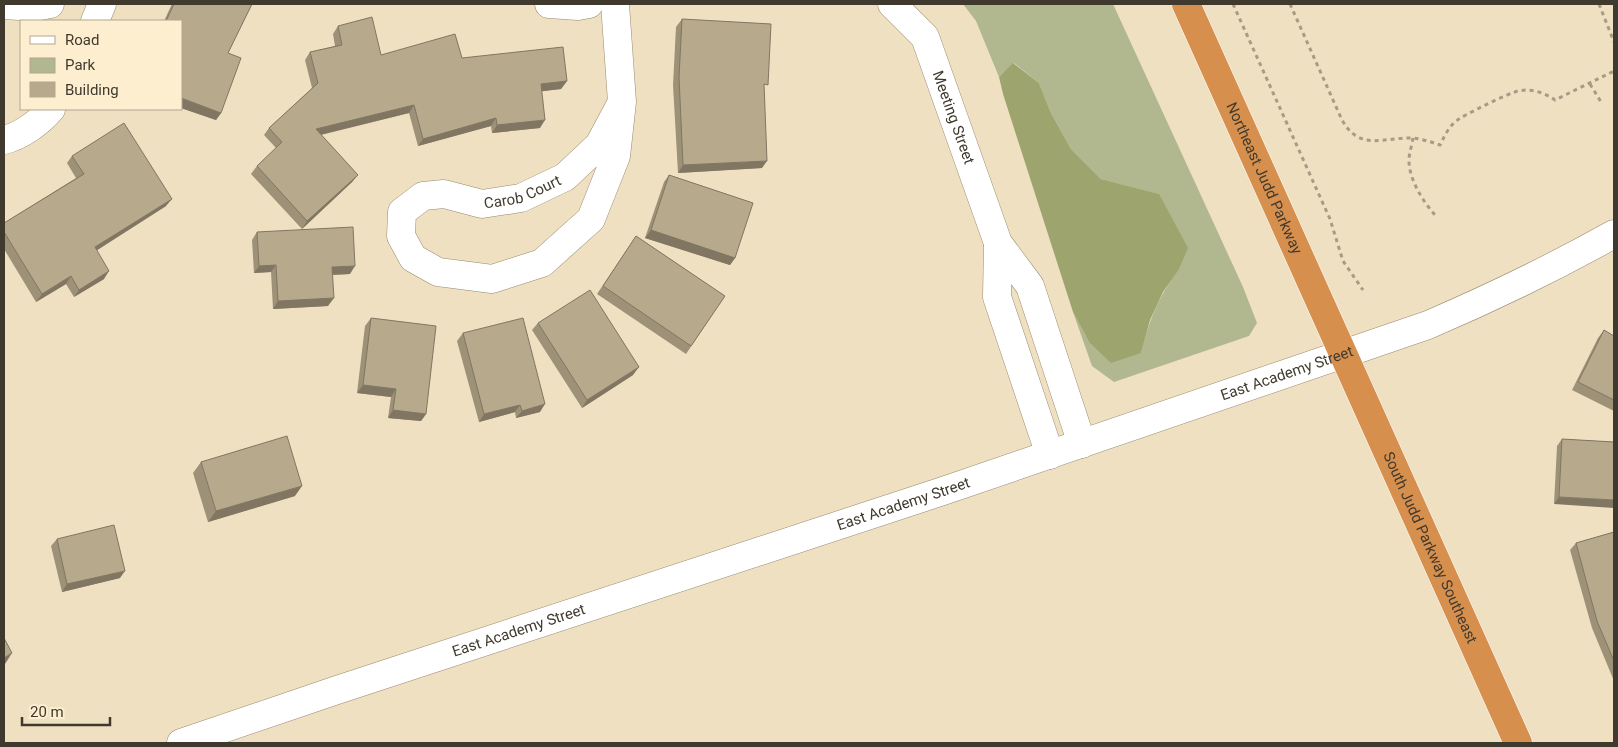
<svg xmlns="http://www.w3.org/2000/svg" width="1618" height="747" viewBox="0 0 1618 747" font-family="Roboto,sans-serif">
	<rect width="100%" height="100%" fill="#f0e0c2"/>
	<!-- green -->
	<path fill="#b1b78e" d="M963,4H1113L1243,287L1257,323L1249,336L1114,382L1092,366L1073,312L1089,342L1141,353C1150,319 1157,299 1178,271L1158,194L1101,179L1071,149L1051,113L1039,83L1014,63L999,77L976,21Z"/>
	<!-- forest -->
	<path fill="#9da46e" d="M1013,63L1039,83L1051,113L1071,149L1101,179L1159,194L1188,248L1178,271L1163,292L1150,320L1141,353L1111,363L1089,342L1073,312L1003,94L999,77Z"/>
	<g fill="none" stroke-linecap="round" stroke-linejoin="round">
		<!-- minor casing -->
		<g stroke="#97896d" stroke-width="29">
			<g id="minor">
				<path d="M549,4L578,6L589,4"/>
				<path id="s1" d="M615,4L622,102L616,156L591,219L542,263L492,279L438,272L413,258L401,236L402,212L423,196L444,194L482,204L521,198L565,177L599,145L622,102"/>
				<path id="s2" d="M892,4L925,37L998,243L1030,286L1082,444"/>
				<path d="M4,5L35,7L50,4"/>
				<path d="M95,21L102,4"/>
				<path d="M4,140C21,136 40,122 51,109"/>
				<path d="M998,243L997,297L1050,455"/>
				<path id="s3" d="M181,743L337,690L943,491L1428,325C1491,298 1553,268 1614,234"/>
			</g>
		</g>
		<!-- highway casing -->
		<g stroke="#fff" stroke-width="29">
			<g id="highway">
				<path id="s4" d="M1186,4L1518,743"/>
			</g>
		</g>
		<!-- path -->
		<g stroke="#a79b85" stroke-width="3" stroke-dasharray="4 4" stroke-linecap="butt">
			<path d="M1233,4L1330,219L1343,261L1363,290"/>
			<path d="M1290,4L1342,120C1360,152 1383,137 1413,138C1422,139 1431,142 1440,145C1444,137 1448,128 1455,122C1461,116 1509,93 1518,91C1532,88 1545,93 1555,100L1614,71"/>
			<path d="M1599,4L1614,42"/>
			<path d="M1590,84L1601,102"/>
			<path d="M1413,138C1412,144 1410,151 1409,158C1408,178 1422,200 1435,215"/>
		</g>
		<!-- minor -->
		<use href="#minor" stroke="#fff" stroke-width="28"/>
		<!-- highway -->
		<use href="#highway" stroke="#d78f4e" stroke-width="28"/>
	</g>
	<!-- wall -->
	<g fill="#9d9178">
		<path d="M172,4H252L228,53L221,113L216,120L181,108V21H164Z"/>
		<path d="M682,19L764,90L762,168L678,173L673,85L676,27Z"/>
		<path d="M338,26L381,55L462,58L567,81L561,89L542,91L540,128L492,133L491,126L418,146L409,113L321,135L358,175L352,182L302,229L251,174L257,166L276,148L264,135L269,128L312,88L305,60L310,52L335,46L333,34Z"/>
		<path d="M72,156L166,206L96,251L104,279L74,297L66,284L36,302L4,249V223L76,178L67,163Z"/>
		<path d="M669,175L735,258L730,265L645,238L664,182Z"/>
		<path d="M257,232L350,274L332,275L328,306L273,309L271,272L254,273L252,240Z"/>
		<path d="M636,236L725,296L686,354L597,294Z"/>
		<path d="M371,318L426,414L421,421L388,418L391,397L357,393L365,326Z"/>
		<path d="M538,323L633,375L582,408L532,330Z"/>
		<path d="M1604,330L1614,336V411L1572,390L1598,338Z"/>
		<path d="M463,333L540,412L516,418L515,412L479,422L457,341Z"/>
		<path d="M1562,439L1614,442L1554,504L1557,446Z"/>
		<path d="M201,462L295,496L208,522L193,473Z"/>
		<path d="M1614,532V681L1592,628L1570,550L1576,543Z"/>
		<path d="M57,539L120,578L62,592L51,546Z"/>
	</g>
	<!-- shaded-wall -->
	<g fill="#807662">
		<path d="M567,81L561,89L536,92L541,84Z"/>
		<path d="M181,98L221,113L216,120L181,108Z"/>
		<path d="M414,105L409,113L311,137L316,129Z"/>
		<path d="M496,118L491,126L418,146L423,139Z"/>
		<path d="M545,120L540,128L492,133L497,125Z"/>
		<path d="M767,161L762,168L678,173L683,165Z"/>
		<path d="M358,175L352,182L302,229L307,221Z"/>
		<path d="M172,199L166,206L89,255L95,247Z"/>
		<path d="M651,230L735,258L730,265L645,238Z"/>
		<path d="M276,265L271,272L254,273L259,266Z"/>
		<path d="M355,266L350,274L327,275L332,267Z"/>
		<path d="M109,271L104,279L74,297L79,290Z"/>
		<path d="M71,276L66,284L36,302L42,294Z"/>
		<path d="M334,298L328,306L273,309L278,301Z"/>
		<path d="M639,367L633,375L582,408L587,400Z"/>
		<path d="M363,385L396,389L391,397L357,393Z"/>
		<path d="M545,404L540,412L516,418L522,411Z"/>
		<path d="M520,405L515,412L479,422L484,414Z"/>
		<path d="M393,410L426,414L421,421L388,418Z"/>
		<path d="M302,486L295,496L208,522L216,511Z"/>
		<path d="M1559,497L1614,500V508L1554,504Z"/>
		<path d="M125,571L120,578L62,592L67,584Z"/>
		<path d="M12,653L5,664H4V658Z"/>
	</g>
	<!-- building -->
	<g fill="#b7a98c" stroke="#807662">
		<path d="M174,4H252L228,53L241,58L221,113L181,98V21H166Z"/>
		<path d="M372,17L381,55L455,34L462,58L563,47L567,81L541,84L545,120L497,125L496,118L423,139L414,105L316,129L358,175L307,221L257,166L282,142L269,128L318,83L310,52L342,45L338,26Z"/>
		<path d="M682,19L771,24L768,85L764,84L767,161L683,165L679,77Z"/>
		<path d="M124,123L172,199L95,247L109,271L79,290L71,276L42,294L4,232V223L84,174L72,156Z"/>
		<path d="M669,175L753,203L735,258L651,230Z"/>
		<path d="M353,227L355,266L332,267L334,298L278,301L276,265L259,266L257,232Z"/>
		<path d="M636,236L725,296L691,346L603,286Z"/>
		<path d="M590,290L639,367L587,400L538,323Z"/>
		<path d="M371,318L436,326L426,414L393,410L396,389L363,385Z"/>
		<path d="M523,318L545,404L522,411L520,405L484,414L463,333Z"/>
		<path d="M1604,330L1614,336V400L1578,382Z"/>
		<path d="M287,436L302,486L216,511L201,462Z"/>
		<path d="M1562,439L1614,442V500L1559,497Z"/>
		<path d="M114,525L125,571L67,584L57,539Z"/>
		<path d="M1614,532V661L1597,621L1576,543Z"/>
		<path d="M4,638L12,653L4,658Z"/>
	</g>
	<g text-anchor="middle" stroke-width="4" stroke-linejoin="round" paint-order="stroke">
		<!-- street labels -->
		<g font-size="15" fill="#403a2e" stroke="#fdeecf">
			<text dy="5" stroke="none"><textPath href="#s2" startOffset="132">Meeting Street</textPath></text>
			<text dy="5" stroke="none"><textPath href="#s4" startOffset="191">Northeast Judd Parkway</textPath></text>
			<text dy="5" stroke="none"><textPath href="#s1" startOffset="600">Carob Court</textPath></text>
			<text dy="5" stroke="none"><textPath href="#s3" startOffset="1166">East Academy Street</textPath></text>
			<text dy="5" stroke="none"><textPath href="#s3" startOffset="761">East Academy Street</textPath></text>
			<text dy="5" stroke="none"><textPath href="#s4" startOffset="596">South Judd Parkway Southeast</textPath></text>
			<text dy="5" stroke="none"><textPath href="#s3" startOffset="356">East Academy Street</textPath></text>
		</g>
	</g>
	<!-- border -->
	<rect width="1618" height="747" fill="none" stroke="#403a2e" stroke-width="10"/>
	<!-- legend -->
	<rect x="20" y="20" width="162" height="90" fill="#fdeecf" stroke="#b1a68f"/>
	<rect x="30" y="36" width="25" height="8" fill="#ffffff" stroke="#b1a68f"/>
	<text x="65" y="45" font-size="15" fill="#403a2e">Road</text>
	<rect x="30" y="58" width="25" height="15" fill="#b1b78e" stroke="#b1a68f"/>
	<text x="65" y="70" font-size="15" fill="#403a2e">Park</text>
	<rect x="30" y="82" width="25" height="15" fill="#b7a98c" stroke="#b1a68f"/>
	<text x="65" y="95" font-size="15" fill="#403a2e">Building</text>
	<!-- scale -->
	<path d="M22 717v8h88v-8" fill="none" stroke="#403a2e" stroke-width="2.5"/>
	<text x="30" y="717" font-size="15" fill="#403a2e" stroke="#fdeecf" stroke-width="4" paint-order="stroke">20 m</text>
</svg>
